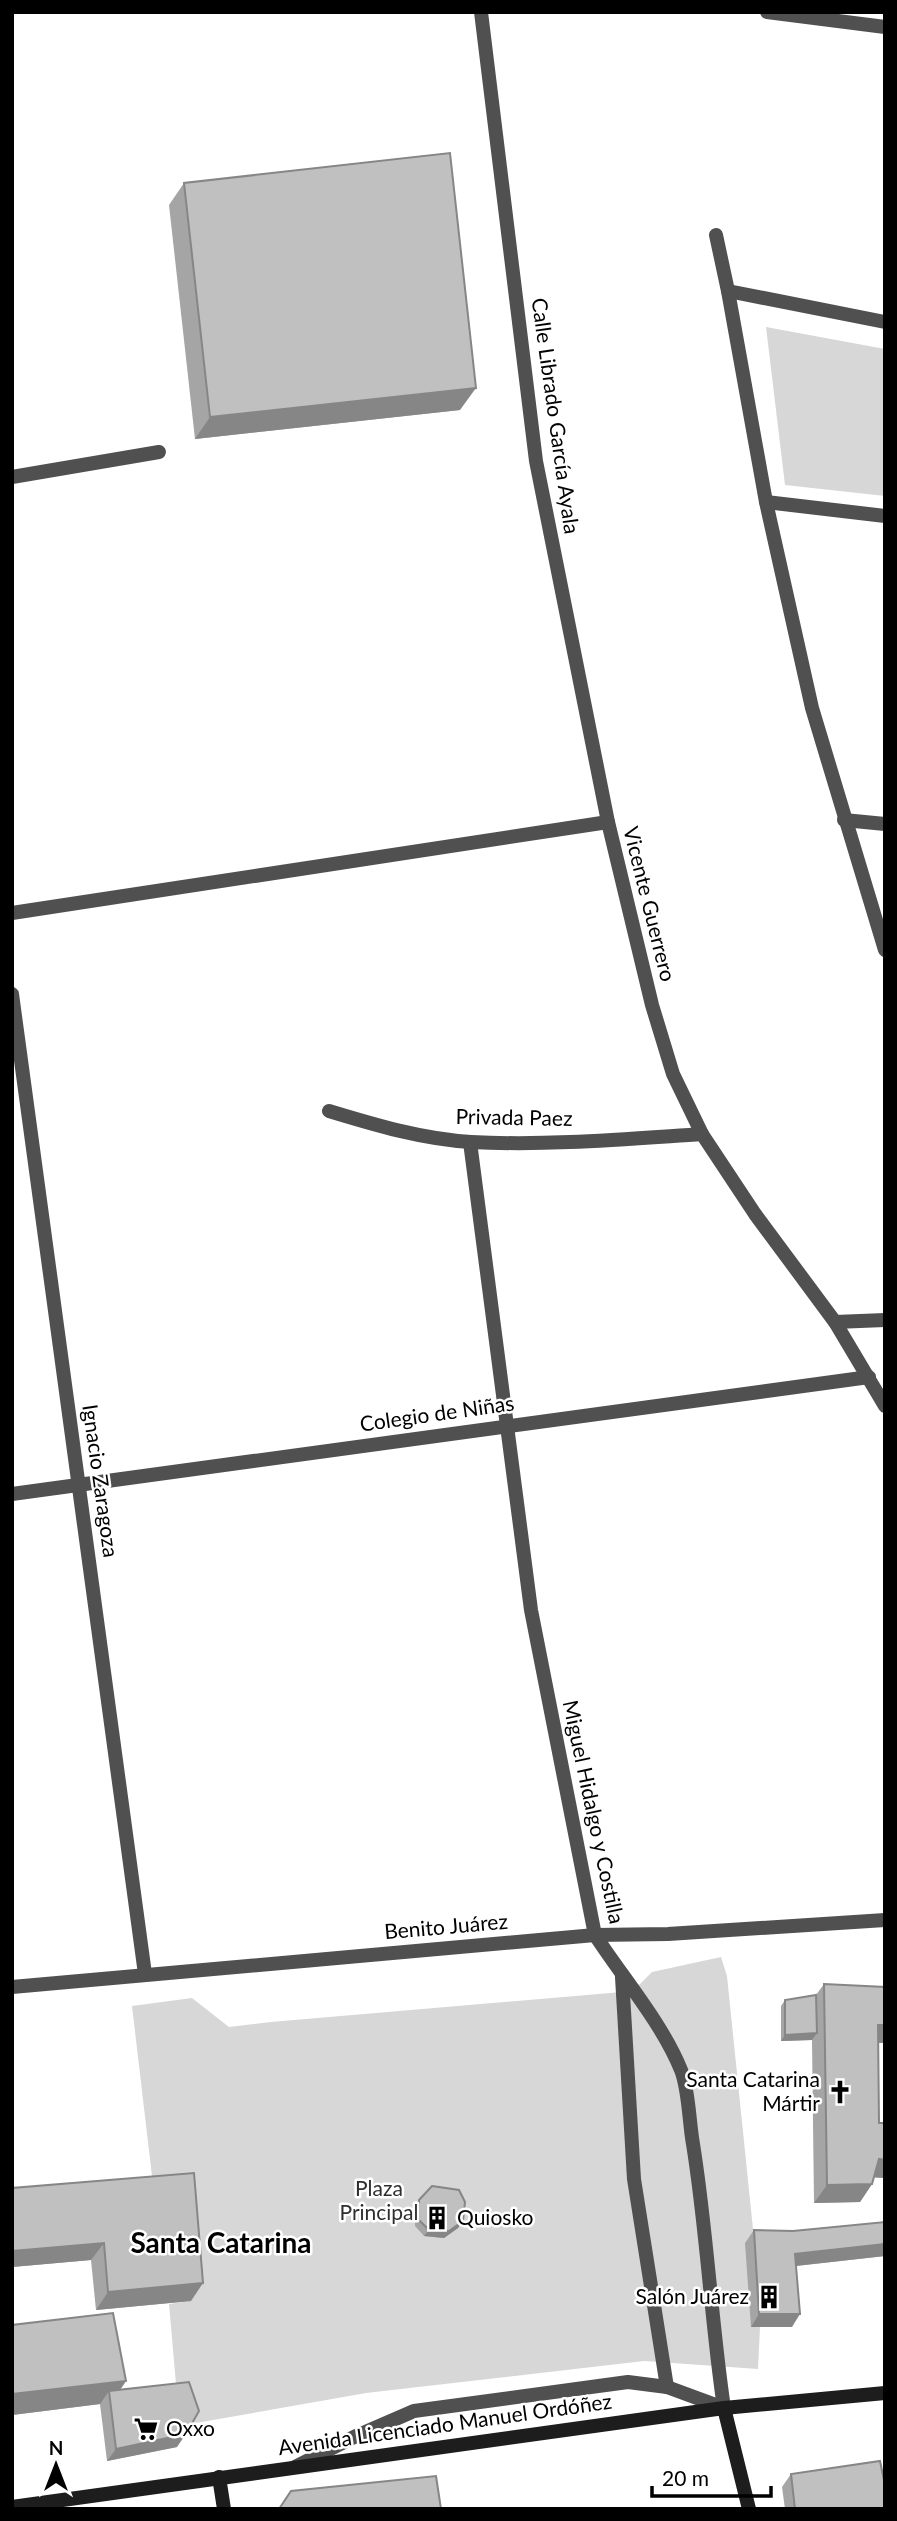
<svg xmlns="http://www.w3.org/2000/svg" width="897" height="2521" viewBox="0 0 897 2521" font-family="Lato,sans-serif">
	<rect width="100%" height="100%" fill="#fff"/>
	<!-- green -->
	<g fill="#d7d7d7">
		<path d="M766,327L885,349V496L785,485Z"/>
		<path d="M721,1957L727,1976L761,2307L758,2369L644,2361L366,2393L190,2424L176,2384L169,2304L190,2301L154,2193L132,2006L192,1998L229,2027L271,2022L622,1992L640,1984L652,1972Z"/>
	</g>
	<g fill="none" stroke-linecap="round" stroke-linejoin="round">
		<!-- lane -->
		<g stroke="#505050" stroke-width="14">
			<path d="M835,1322L885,1320"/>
			<path d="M295,2467L354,2437L414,2411L628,2382L667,2387L724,2408C711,2320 707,2231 693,2144C689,2122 689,2090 681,2070C662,2023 623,1978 595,1935"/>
		</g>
		<!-- street -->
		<g stroke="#505050" stroke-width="14">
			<path d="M481,12L536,461L608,822L652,1005L673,1074L702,1134L755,1214L835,1322L885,1406"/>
			<path d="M767,12L885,27"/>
			<path d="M716,235L728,291L766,502L812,708L885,950"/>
			<path d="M728,291L885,322"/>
			<path d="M12,477L159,452"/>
			<path d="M766,502L885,516"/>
			<path d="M844,820L885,824"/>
			<path d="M12,913L608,822"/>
			<path d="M12,994L145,1974"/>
			<path d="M329,1111C375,1125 422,1139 471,1142C546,1146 626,1139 702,1134"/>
			<path d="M470,1142L531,1610L595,1935"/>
			<path d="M12,1494L869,1377"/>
			<path d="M622,1977L634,2179L667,2387"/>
			<path d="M12,1987L595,1935L668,1934L885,1920"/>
		</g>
		<!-- secondary -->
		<g stroke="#1d1d1d" stroke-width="14">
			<path d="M724,2408L749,2509"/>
			<path d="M219,2477L224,2509"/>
			<path d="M12,2507L724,2408L885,2393"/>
		</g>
	</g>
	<!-- wall -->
	<g fill="#a5a5a5">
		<path d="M184,183L460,410L195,439L169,205Z"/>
		<path d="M824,1984L885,1987V2043H878L879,2123L885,2178L874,2177L872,2184L860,2202L814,2203L812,2040L781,2041V2006L785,2000L816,1995Z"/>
		<path d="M194,2173L191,2301L96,2310L91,2260L12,2267Z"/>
		<path d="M419,2200L463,2221L458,2228L444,2238L424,2236L415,2226V2207Z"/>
		<path d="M885,2222V2256L796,2266L792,2327H751L745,2243L754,2230L793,2231Z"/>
		<path d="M12,2325L126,2381L120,2390L177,2447L107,2461L100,2404L12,2415Z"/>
		<path d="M791,2474L885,2509H785L782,2487Z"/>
	</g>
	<!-- shaded-wall -->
	<g fill="#868686">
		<path d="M476,388L460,410L195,439L210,417Z"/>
		<path d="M878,2025H885V2043L866,2042Z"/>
		<path d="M817,2033L812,2040L781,2041L785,2035Z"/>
		<path d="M879,2159L885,2160V2178L866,2177Z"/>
		<path d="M872,2184L860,2202L814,2203L827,2185Z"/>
		<path d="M463,2221L458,2228L444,2238L424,2236L429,2230Z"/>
		<path d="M104,2243L91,2260L12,2267V2251Z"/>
		<path d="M885,2244V2256L786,2267L795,2254Z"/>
		<path d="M203,2283L191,2301L96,2310L108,2292Z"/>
		<path d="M759,2314H800L792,2327H751Z"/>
		<path d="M126,2381L111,2403L109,2391L100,2404L12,2415V2394Z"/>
		<path d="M186,2434L177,2447L107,2461L116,2449Z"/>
	</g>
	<!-- building -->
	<g fill="#c0c0c0" stroke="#868686" stroke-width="2">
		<path d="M450,153L476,388L210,417L184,183Z"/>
		<path d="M824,1984L885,1987V2025H878L879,2123H885V2160L879,2159L872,2184L827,2185Z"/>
		<path d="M816,1995L817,2033L785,2035V2000Z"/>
		<path d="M194,2173L203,2283L108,2292L104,2243L12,2251V2188Z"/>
		<path d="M432,2186L459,2190L465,2202L463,2221L449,2231L429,2230L419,2220V2200Z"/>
		<path d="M885,2222V2244L795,2254L800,2314H759L754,2230L793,2231Z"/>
		<path d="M113,2313L126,2381L12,2394V2325Z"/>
		<path d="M189,2382L199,2411L186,2434L116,2449L109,2391Z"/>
		<path d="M880,2461L885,2485V2509H795L791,2474Z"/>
		<path d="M436,2476L441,2509H279L291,2491Z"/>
	</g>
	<!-- icons -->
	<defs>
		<g id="church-bare" transform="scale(1.89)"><path d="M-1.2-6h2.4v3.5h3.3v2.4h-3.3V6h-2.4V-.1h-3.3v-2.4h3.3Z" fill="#000" stroke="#fff" stroke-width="2.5" paint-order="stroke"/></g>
		<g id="building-bare" transform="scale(1.89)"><path d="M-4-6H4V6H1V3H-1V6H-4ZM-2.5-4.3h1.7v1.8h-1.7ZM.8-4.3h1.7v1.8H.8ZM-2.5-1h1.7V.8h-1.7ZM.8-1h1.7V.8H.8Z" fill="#000" stroke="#fff" stroke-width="2.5" paint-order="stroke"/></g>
		<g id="supermarket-bare" transform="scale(1.89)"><path d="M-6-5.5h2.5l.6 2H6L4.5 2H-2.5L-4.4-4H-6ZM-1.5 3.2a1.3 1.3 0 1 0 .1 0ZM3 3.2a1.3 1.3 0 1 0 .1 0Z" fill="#000" stroke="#fff" stroke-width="2.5" paint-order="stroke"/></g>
	</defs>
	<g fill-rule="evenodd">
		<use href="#church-bare" x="840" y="2092"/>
		<use href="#building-bare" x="437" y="2218"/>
		<use href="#building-bare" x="769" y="2297"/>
		<use href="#supermarket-bare" x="146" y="2429"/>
	</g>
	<g text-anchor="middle" stroke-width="5" stroke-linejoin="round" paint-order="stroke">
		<!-- street labels -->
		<g font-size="21" fill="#000" stroke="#fff">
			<text transform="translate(555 416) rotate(82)" y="7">Calle Librado García Ayala</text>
			<text transform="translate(649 904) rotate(76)" y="7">Vicente Guerrero</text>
			<text transform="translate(514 1118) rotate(1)" y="7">Privada Paez</text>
			<text transform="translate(437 1414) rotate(-8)" y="7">Colegio de Niñas</text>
			<text transform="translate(100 1481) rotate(82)" y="7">Ignacio Zaragoza</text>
			<text transform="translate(593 1812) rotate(78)" y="7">Miguel Hidalgo y Costilla</text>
			<text transform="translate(446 1927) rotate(-5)" y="7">Benito Juárez</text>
			<text transform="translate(445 2425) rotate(-8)" y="7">Avenida Licenciado Manuel Ordóñez</text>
		</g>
		<!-- poi labels -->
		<g font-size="21" fill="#000" stroke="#fff" text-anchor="end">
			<text x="820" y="2087">Santa Catarina<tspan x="820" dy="24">Mártir</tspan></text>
			<text x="457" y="2225" text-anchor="start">Quiosko</text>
			<text x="749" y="2304">Salón Juárez</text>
			<text x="166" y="2436" text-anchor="start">Oxxo</text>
		</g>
		<!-- park labels -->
		<g font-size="21" fill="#2e2e2e" stroke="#fff">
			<text x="379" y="2196">Plaza<tspan x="379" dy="24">Principal</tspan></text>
		</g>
		<!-- district labels -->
		<g font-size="28" font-weight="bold" fill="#000" stroke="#fff">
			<text x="221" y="2253">Santa Catarina</text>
		</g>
	</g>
	<!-- border -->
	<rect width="897" height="2521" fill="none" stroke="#000000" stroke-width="28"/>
	<!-- north arrow -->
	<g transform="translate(56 2465)" stroke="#ffffff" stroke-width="5" paint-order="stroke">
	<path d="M0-5L12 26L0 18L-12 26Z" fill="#000000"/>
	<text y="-10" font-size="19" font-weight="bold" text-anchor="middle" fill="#000000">N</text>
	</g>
	<!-- scale -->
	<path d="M652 2486v10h119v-10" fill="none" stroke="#000000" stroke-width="3.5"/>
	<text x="662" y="2486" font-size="21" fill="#000000" stroke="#ffffff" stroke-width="5" paint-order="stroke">20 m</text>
</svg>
